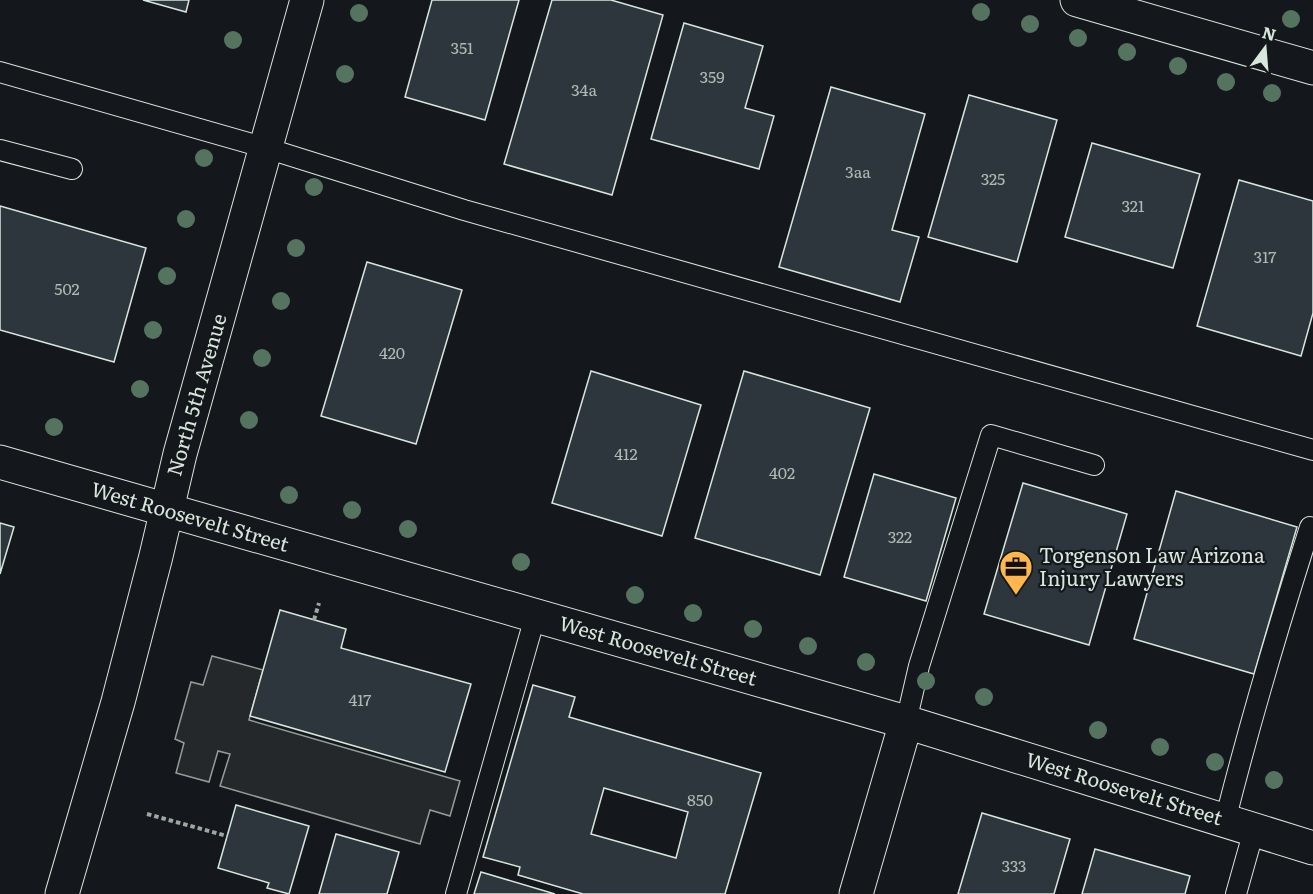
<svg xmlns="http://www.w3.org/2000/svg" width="1313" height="894" viewBox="0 0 1313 894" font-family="Literata,serif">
	<rect width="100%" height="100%" fill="#14181c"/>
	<!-- parking -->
	<path fill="#24282b" stroke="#939e99" stroke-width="1.5" d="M212,656L263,670L249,720L460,781L450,816L430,810L420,844L220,786L230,754L218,751L209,782L176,773L184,743L175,739L191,682L203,685Z"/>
	<!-- building -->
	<g fill="#2c363c" stroke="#d8e6dc" stroke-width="1.5" fill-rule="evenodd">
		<path d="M143,0H189L186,12Z"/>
		<path d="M432,0H519L485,120L405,97Z"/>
		<path d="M552,0H611L663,15L612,195L504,164Z"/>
		<path d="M684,23L763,46L745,108L774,116L759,169L651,139Z"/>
		<path d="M831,87L925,114L892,230L919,237L900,302L779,267Z"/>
		<path d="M969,95L1057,120L1017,262L928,237Z"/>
		<path d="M1092,143L1200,174L1173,268L1065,237Z"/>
		<path d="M1239,180L1313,201V313L1301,356L1197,326Z"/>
		<path d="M0,206L146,248L114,362L0,330Z"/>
		<path d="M367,262L462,290L416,444L321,416Z"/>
		<path d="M591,371L701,405L662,536L552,503Z"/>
		<path d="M744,371L870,408L820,575L695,538Z"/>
		<path d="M874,474L956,498L926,601L844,577Z"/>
		<path d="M1023,483L1127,514L1089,645L984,614Z"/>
		<path d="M1176,491L1297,527L1254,674L1134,639Z"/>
		<path d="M0,523L14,527L0,574Z"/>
		<path d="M280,610L346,629L341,648L471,684L445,772L250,716Z"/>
		<path d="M533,685L575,697L569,717L761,773L725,894H583L518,875L520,867L483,857ZM604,788L688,812L676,858L591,834Z"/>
		<path d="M236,805L309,826L289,894L267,888L269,883L218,868Z"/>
		<path d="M982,813L1070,839L1054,894H958Z"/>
		<path d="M336,834L399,852L387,894H319Z"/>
		<path d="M1095,849L1190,876L1185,894H1082Z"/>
		<path d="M481,872L555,894H474Z"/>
	</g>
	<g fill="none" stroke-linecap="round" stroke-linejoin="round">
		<!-- lane casing -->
		<g stroke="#d8e6dc" stroke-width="22">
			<g id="lane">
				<path d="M0,72L266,148L464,210L1313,450"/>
				<path d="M0,150L72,169"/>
				<path d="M906,722L919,666L991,435L1094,465"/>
				<path d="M1225,821C1250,722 1279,624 1310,527L1313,528"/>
				<path d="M456,894L535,617"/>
				<path d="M1236,894L1254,830"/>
			</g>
		</g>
		<!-- street casing -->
		<g stroke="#d8e6dc" stroke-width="35">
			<g id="street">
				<path d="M1077,0L1313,68"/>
				<path d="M856,894L906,722"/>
			</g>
		</g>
		<!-- secondary casing -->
		<g stroke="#d8e6dc" stroke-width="35">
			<g id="secondary">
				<path d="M0,462L906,722L1313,848"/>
				<path d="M62,894L118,702L156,556L180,454L307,0"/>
			</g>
		</g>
		<!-- path -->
		<g stroke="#9da8a2" stroke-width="4" stroke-dasharray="4.5 3" stroke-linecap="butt">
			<path d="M314,620L319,603"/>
			<path d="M147,814L227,836"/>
		</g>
		<!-- lane -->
		<use href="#lane" stroke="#14181c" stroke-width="20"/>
		<!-- street -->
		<use href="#street" stroke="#14181c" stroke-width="33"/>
		<!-- secondary -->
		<use href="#secondary" stroke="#14181c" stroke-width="33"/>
	</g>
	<!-- trees -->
	<g fill="#55745f">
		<circle cx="981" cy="12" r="9"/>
		<circle cx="359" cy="13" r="9"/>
		<circle cx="1291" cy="19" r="9"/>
		<circle cx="1030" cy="24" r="9"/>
		<circle cx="1078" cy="38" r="9"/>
		<circle cx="233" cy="40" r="9"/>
		<circle cx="1127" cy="52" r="9"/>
		<circle cx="1178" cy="66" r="9"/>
		<circle cx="345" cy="74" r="9"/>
		<circle cx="1226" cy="82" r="9"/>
		<circle cx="1272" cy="93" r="9"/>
		<circle cx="204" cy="158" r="9"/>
		<circle cx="314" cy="187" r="9"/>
		<circle cx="186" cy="219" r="9"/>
		<circle cx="296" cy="248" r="9"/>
		<circle cx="167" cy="276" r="9"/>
		<circle cx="281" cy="301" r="9"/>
		<circle cx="153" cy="330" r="9"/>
		<circle cx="262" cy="358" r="9"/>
		<circle cx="140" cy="389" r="9"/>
		<circle cx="249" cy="420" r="9"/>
		<circle cx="54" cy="427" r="9"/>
		<circle cx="289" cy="495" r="9"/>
		<circle cx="352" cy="510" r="9"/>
		<circle cx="408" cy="529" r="9"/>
		<circle cx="521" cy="562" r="9"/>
		<circle cx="635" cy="595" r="9"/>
		<circle cx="693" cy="613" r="9"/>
		<circle cx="753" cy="629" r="9"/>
		<circle cx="808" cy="646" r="9"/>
		<circle cx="866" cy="662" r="9"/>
		<circle cx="926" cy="681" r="9"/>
		<circle cx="984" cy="697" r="9"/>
		<circle cx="1098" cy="730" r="9"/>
		<circle cx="1160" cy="747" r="9"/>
		<circle cx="1215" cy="762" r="9"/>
		<circle cx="1274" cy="780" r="9"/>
	</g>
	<!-- icons -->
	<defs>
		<g id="office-pin" transform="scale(1.725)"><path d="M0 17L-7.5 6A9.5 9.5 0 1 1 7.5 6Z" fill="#ffb74d" stroke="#14181c"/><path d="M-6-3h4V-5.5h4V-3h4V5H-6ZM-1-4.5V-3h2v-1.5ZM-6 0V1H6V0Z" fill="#111"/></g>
	</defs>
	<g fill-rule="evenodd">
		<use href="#office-pin" x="1016" y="567"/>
	</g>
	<g text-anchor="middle" stroke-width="4.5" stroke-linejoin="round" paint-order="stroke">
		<!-- number labels -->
		<g font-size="16" fill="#adbab4">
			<text x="462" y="54">351</text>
			<text x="712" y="83">359</text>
			<text x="584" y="96">34a</text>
			<text x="858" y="178">3aa</text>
			<text x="993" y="185">325</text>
			<text x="1133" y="212">321</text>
			<text x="1265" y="263">317</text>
			<text x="67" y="295">502</text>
			<text x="392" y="359">420</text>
			<text x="626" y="460">412</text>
			<text x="782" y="479">402</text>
			<text x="900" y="543">322</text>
			<text x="360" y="706">417</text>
			<text x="700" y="806">850</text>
			<text x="1014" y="872">333</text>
		</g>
		<!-- street labels -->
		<g font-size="20" fill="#d8e6dc" stroke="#14181c">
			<text transform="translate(197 395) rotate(-74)" y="7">North 5th Avenue</text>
			<text transform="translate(190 517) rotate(16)" y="7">West Roosevelt Street</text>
			<text transform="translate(658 651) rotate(16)" y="7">West Roosevelt Street</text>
			<text transform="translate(1124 789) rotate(17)" y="7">West Roosevelt Street</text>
		</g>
		<!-- poi labels -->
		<g font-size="20" fill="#d8e6dc" stroke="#14181c" text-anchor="start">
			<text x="1039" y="563">Torgenson Law Arizona<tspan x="1039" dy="23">Injury Lawyers</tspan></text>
		</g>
	</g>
	<!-- north arrow -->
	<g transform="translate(1265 48) rotate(16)" stroke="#14181c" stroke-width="4.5" paint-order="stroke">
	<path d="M0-4.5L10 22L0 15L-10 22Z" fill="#d8e6dc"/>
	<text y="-9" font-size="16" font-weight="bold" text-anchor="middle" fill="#d8e6dc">N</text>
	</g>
</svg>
